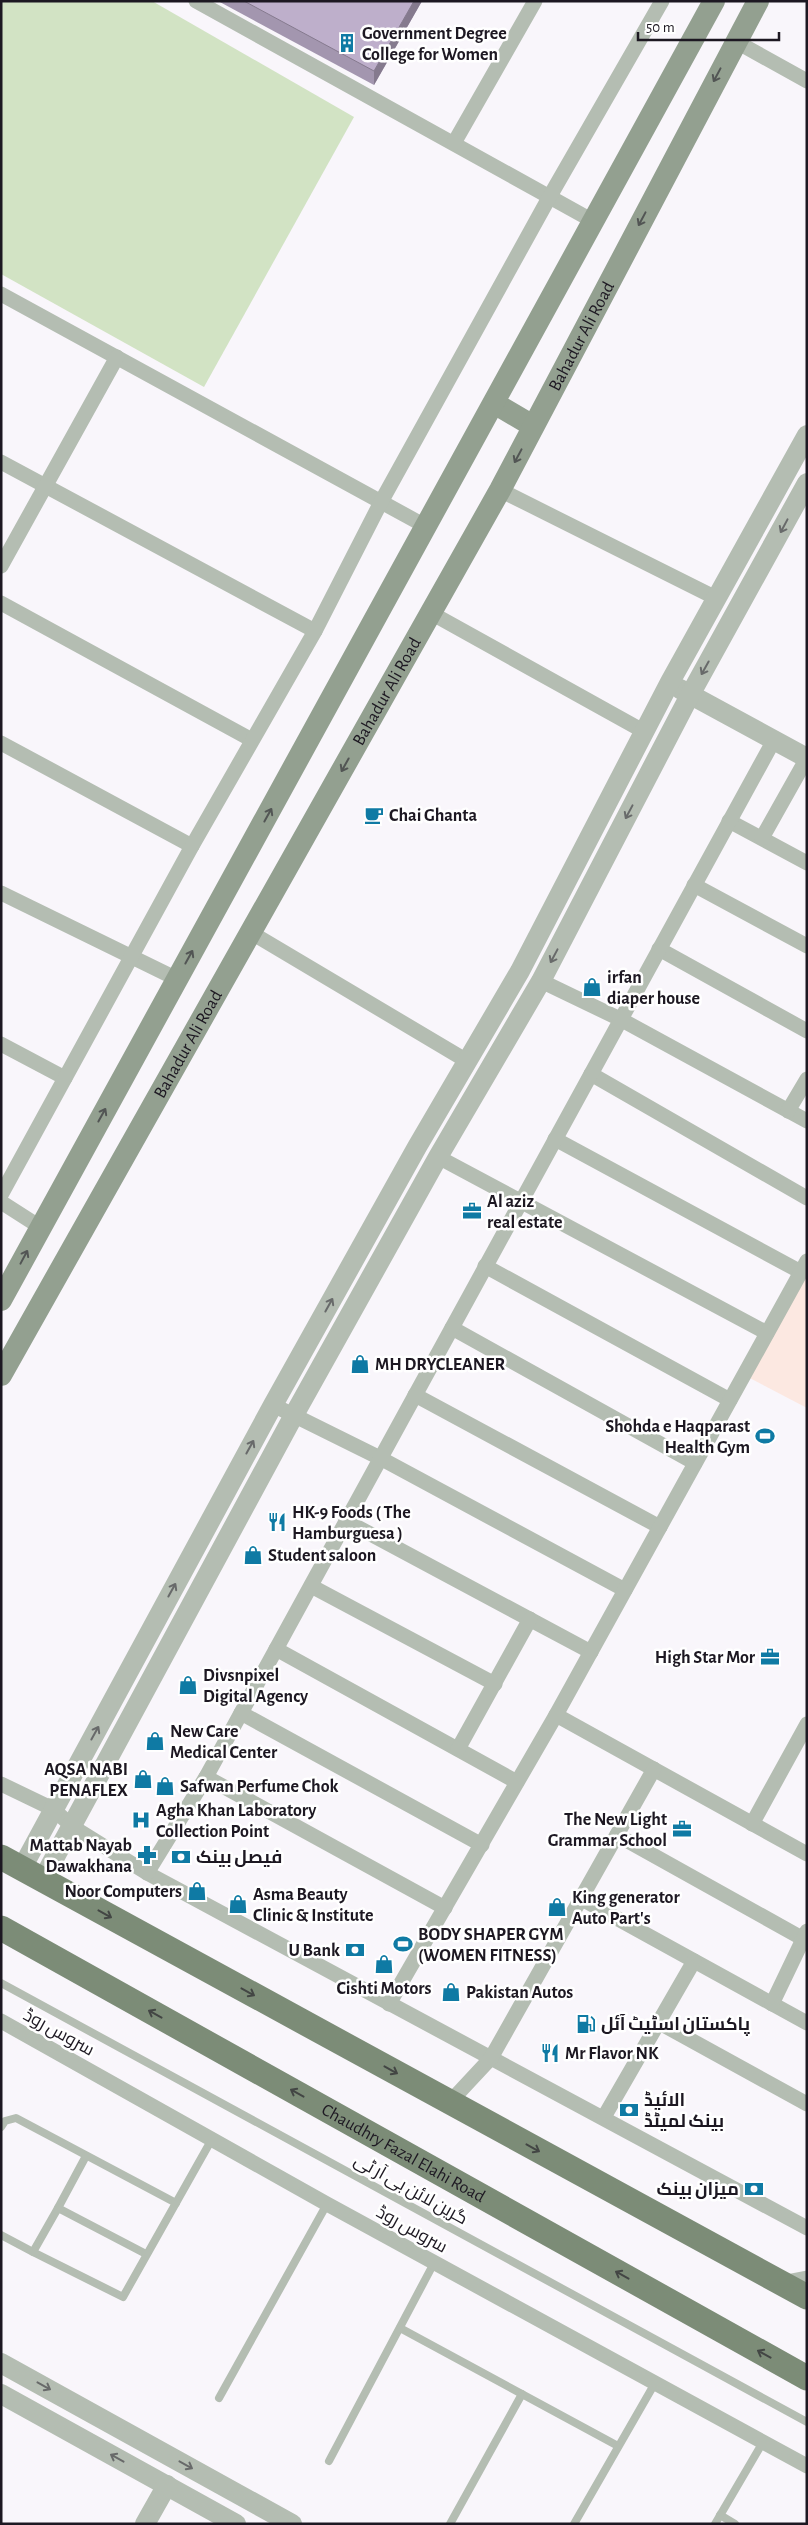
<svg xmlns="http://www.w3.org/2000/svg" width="808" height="2525" viewBox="0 0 808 2525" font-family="'Alegreya Sans',Cairo,sans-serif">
	<rect width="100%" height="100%" fill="#f9f6fb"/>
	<!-- education -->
	<path fill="#fce8e1" d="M807,1261V1408L744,1375Z"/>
	<!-- green -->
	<path fill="#d2e3c4" d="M1,1H152L354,117L204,387L1,274Z"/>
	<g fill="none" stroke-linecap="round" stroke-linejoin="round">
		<!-- service -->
		<g stroke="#b4bdb2" stroke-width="8">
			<path d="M1,1983L807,2422"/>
			<path d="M1,2127L5,2121L16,2118L176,2203"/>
			<path d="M58,2208L86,2156"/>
			<path d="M1,2235L33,2252"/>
			<path d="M146,2254L58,2208L33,2252L123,2297L212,2139"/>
			<path d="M400,2328L618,2446"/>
			<path d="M219,2398L327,2204"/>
			<path d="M329,2461L434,2263"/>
			<path d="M720,2515L735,2524"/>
			<path d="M450,2524L522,2394"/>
			<path d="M574,2524L655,2383"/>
			<path d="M715,2524L763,2442"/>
		</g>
		<!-- minor -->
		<g stroke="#b4bdb2" stroke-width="15">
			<path d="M196,1L593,221"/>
			<path d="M735,41L807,81"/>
			<path d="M454,143L535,1"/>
			<path d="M1,294L427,527"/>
			<path d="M1,462L315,631"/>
			<path d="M500,490L718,599"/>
			<path d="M1,566L117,357"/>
			<path d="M1,603L252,740"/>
			<path d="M431,613L645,732"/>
			<path d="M1,743L192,846"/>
			<path d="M729,821L807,863"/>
			<path d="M762,838L807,758"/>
			<path d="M694,885L807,946"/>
			<path d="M1,893L177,979"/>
			<path d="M250,932L467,1061"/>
			<path d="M659,949L807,1031"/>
			<path d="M541,981L620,1019L807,1121"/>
			<path d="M1,1044L65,1078"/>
			<path d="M591,1074L807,1198"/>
			<path d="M788,1111L807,1079"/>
			<path d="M555,1139L801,1272"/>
			<path d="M438,1157L767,1333"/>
			<path d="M1,1195L192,846L315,631L381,502L550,196L662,1"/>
			<path d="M1,1202L40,1227"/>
			<path d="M485,1266L730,1400"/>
			<path d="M452,1328L695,1463"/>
			<path d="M415,1395L660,1527"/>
			<path d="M273,1405L380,1458L625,1590"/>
			<path d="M346,1521L591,1652"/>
			<path d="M311,1586L495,1684"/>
			<path d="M276,1649L517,1782"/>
			<path d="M241,1713L482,1845"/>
			<path d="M556,1715L807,1854"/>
			<path d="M458,1749L530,1619"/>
			<path d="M206,1777L445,1908"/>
			<path d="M1,1784L53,1809L73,1827L147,1873L807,2228"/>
			<path d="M752,1824L807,1724"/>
			<path d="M617,1835L807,1941"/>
			<path d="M147,1873L206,1777L774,740"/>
			<path d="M580,1898L807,2023"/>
			<path d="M389,2004L556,1715L807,1261"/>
			<path d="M772,2004L807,1931"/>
			<path d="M1,2021L327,2204L807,2466"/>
			<path d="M658,2022L807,2104"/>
			<path d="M450,2102L491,2058L654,1769"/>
			<path d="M604,2117L694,1961"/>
			<path d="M781,2283L807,2278"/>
		</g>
		<!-- tertiary -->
		<g stroke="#b4bdb2" stroke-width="20">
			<path d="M680,689L807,758"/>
			<path d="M22,1868L273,1405L417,1147L520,971L670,682L807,435"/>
			<path d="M43,1879L294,1415L438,1157L541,981L690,695L807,483"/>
			<path d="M1,2363L292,2524"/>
			<path d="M1,2394L236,2524"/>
			<path d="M145,2524L167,2485"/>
		</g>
		<!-- secondary -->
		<g stroke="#93a090" stroke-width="22">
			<path d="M494,403L533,426"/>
			<path d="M1,1300L714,1"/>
			<path id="s1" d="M1,1375L500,490L758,1"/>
		</g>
		<!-- primary -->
		<g stroke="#7c8c77" stroke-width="25">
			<path d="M1,1857L807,2297"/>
			<path id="s2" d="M1,1928L807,2378"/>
		</g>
	</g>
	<!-- wall -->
	<path fill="#a396af" d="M218,1H422L374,85Z"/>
	<!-- shaded-wall -->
	<path fill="#857a8e" d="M414,1H422L374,85V71Z"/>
	<!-- building -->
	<path fill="#beafcb" stroke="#857a8e" d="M244,1H414L374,71Z"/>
	<!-- one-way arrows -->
	<defs><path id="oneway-shaft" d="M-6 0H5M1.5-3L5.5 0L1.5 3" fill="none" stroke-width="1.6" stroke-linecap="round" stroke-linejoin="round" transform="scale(1.25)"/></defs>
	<g stroke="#525554">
		<use href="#oneway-shaft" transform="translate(717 75) rotate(118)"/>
		<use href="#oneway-shaft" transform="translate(642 219) rotate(118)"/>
		<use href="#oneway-shaft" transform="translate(518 456) rotate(118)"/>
		<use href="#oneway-shaft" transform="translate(345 765) rotate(119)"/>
		<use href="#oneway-shaft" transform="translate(268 815) rotate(-61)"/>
		<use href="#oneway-shaft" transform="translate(189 957) rotate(-61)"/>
		<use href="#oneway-shaft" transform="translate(102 1115) rotate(-61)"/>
		<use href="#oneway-shaft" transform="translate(24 1257) rotate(-62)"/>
	</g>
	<g stroke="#686a6a">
		<use href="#oneway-shaft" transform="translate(784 526) rotate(118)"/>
		<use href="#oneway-shaft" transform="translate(705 668) rotate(119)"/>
		<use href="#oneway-shaft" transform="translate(629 812) rotate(118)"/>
		<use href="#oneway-shaft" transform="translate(554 956) rotate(118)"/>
		<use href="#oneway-shaft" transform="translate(329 1305) rotate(-61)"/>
		<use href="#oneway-shaft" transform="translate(250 1447) rotate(-61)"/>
		<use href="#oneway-shaft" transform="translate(172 1590) rotate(-61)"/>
		<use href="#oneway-shaft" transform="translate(95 1733) rotate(-61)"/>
		<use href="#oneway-shaft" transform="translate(44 2386) rotate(29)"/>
		<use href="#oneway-shaft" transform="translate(117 2458) rotate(-151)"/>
		<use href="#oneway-shaft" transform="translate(186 2465) rotate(29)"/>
	</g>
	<g stroke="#434644">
		<use href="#oneway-shaft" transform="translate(105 1914) rotate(29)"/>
		<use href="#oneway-shaft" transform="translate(248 1992) rotate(29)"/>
		<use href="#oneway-shaft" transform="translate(155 2014) rotate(-151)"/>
		<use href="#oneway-shaft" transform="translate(391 2070) rotate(29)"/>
		<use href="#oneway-shaft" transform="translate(297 2093) rotate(-151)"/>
		<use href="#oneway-shaft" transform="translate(533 2148) rotate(29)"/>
		<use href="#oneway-shaft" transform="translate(622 2275) rotate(-151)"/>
		<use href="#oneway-shaft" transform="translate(764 2354) rotate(-151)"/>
	</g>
	<!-- icons -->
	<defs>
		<g id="building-bare" transform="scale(1.5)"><path d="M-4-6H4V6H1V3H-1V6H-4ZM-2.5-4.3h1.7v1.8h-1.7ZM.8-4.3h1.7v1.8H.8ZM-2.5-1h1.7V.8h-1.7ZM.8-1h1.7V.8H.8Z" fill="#0f7aa4" stroke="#fff" stroke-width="2.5" paint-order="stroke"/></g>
		<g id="cafe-bare" transform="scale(1.5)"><path d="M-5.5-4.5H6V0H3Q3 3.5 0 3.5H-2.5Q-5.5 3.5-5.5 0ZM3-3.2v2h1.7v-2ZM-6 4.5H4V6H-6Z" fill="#0f7aa4" stroke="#fff" stroke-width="2.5" paint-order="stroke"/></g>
		<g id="shop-bare" transform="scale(1.5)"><path d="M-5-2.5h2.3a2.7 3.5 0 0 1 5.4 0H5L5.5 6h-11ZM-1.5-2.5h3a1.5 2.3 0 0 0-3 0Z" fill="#0f7aa4" stroke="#fff" stroke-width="2.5" paint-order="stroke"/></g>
		<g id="office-bare" transform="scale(1.5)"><path d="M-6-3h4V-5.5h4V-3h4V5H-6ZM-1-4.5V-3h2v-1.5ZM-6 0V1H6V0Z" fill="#0f7aa4" stroke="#fff" stroke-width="2.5" paint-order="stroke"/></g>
		<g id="stadium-bare" transform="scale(1.5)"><path d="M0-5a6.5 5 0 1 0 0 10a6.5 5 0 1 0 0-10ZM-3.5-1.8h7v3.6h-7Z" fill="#0f7aa4" stroke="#fff" stroke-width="2.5" paint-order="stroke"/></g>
		<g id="restaurant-bare" transform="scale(1.5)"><path d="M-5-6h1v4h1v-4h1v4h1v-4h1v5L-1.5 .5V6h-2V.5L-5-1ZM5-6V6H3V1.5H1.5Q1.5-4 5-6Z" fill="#0f7aa4" stroke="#fff" stroke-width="2.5" paint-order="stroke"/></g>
		<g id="hospital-bare" transform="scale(1.5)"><path d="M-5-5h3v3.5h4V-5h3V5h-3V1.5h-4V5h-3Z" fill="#0f7aa4" stroke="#fff" stroke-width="2.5" paint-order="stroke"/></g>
		<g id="pharmacy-bare" transform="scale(1.5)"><path d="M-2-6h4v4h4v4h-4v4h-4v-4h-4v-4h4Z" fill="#0f7aa4" stroke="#fff" stroke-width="2.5" paint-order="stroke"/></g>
		<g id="bank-bare" transform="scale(1.5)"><path d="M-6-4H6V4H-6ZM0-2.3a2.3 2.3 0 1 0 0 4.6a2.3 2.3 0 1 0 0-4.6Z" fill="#0f7aa4" stroke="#fff" stroke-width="2.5" paint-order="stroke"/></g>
		<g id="fuel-bare" transform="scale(1.5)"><path d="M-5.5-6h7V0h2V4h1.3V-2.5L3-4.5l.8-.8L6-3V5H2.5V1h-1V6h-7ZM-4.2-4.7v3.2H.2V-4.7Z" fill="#0f7aa4" stroke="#fff" stroke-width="2.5" paint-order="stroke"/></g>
	</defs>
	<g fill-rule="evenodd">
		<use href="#building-bare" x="347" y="43"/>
		<use href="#cafe-bare" x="374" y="815"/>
		<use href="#shop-bare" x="592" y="987"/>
		<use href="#office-bare" x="472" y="1211"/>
		<use href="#shop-bare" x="360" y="1364"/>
		<use href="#stadium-bare" x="765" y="1436"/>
		<use href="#restaurant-bare" x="277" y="1522"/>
		<use href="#shop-bare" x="253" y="1555"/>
		<use href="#office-bare" x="770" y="1657"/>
		<use href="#shop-bare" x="188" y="1685"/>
		<use href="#shop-bare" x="155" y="1741"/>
		<use href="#shop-bare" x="143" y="1779"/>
		<use href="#shop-bare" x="165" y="1786"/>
		<use href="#hospital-bare" x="141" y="1820"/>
		<use href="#office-bare" x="682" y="1829"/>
		<use href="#pharmacy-bare" x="147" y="1855"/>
		<use href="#bank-bare" x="181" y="1857"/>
		<use href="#shop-bare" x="197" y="1891"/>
		<use href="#shop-bare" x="238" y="1904"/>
		<use href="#shop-bare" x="557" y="1907"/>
		<use href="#stadium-bare" x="403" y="1944"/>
		<use href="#bank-bare" x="355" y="1950"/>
		<use href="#shop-bare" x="384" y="1964"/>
		<use href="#shop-bare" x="451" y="1992"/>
		<use href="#fuel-bare" x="586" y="2024"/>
		<use href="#restaurant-bare" x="550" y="2053"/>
		<use href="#bank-bare" x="629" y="2110"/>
		<use href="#bank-bare" x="754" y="2189"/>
	</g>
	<g text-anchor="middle" stroke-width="5" stroke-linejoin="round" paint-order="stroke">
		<!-- poi labels -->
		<g font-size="18" font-weight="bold" fill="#1d1822" stroke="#fff" text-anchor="start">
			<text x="362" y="39">Government Degree<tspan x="362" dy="21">College for Women</tspan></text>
			<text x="389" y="821">Chai Ghanta</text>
			<text x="607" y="983">irfan<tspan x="607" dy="21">diaper house</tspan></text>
			<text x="487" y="1207">Al aziz<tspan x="487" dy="21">real estate</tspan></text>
			<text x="375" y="1370">MH DRYCLEANER</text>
			<text x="750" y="1432" text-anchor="end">Shohda e Haqparast<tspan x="750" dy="21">Health Gym</tspan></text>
			<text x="292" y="1518">HK-9 Foods ( The<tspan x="292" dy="21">Hamburguesa )</tspan></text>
			<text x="268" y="1561">Student saloon</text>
			<text x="755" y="1663" text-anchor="end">High Star Mor</text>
			<text x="203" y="1681">Divsnpixel<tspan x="203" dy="21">Digital Agency</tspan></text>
			<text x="170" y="1737">New Care<tspan x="170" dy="21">Medical Center</tspan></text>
			<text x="128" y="1775" text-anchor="end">AQSA NABI<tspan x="128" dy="21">PENAFLEX</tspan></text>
			<text x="180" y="1792">Safwan Perfume Chok</text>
			<text x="156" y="1816">Agha Khan Laboratory<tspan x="156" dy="21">Collection Point</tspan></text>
			<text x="667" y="1825" text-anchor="end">The New Light<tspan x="667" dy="21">Grammar School</tspan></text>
			<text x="132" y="1851" text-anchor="end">Mattab Nayab<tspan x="132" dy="21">Dawakhana</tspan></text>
			<text x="196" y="1863">فیصل بینک</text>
			<text x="182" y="1897" text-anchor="end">Noor Computers</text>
			<text x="253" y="1900">Asma Beauty<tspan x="253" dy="21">Clinic &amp; Institute</tspan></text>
			<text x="572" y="1903">King generator<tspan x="572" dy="21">Auto Part's</tspan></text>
			<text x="418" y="1940">BODY SHAPER GYM<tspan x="418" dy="21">(WOMEN FITNESS)</tspan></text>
			<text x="340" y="1956" text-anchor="end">U Bank</text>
			<text x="384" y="1994" text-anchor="middle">Cishti Motors</text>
			<text x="466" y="1998">Pakistan Autos</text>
			<text x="601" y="2030">پاکستان اسٹیٹ آئل</text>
			<text x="565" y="2059">Mr Flavor NK</text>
			<text x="644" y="2106">الائیڈ<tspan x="644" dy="21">بینک لمیٹڈ</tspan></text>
			<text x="739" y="2195" text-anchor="end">میزان بینک</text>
		</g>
		<!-- street labels -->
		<g font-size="18" fill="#1d1822" stroke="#fff">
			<text dy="6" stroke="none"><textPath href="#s1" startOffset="1190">Bahadur Ali Road</textPath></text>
			<text dy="6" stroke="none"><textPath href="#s1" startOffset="785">Bahadur Ali Road</textPath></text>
			<text dy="6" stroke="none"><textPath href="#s1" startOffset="380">Bahadur Ali Road</textPath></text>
			<text transform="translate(59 2032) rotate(29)" y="6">سروس روڈ</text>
			<text dy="6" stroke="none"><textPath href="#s2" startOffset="461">Chaudhry Fazal Elahi Road</textPath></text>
			<text transform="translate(411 2189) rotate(29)" y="6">گرین لائن بی آر ٹی</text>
			<text transform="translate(412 2229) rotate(29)" y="6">سروس روڈ</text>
		</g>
	</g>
	<!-- border -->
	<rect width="808" height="2525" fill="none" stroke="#1d1822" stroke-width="5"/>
	<!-- scale -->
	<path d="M638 32v8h141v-8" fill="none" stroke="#1d1822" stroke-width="2.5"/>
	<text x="646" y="32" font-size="15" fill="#1d1822" stroke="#ffffff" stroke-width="4" paint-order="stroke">50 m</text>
</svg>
